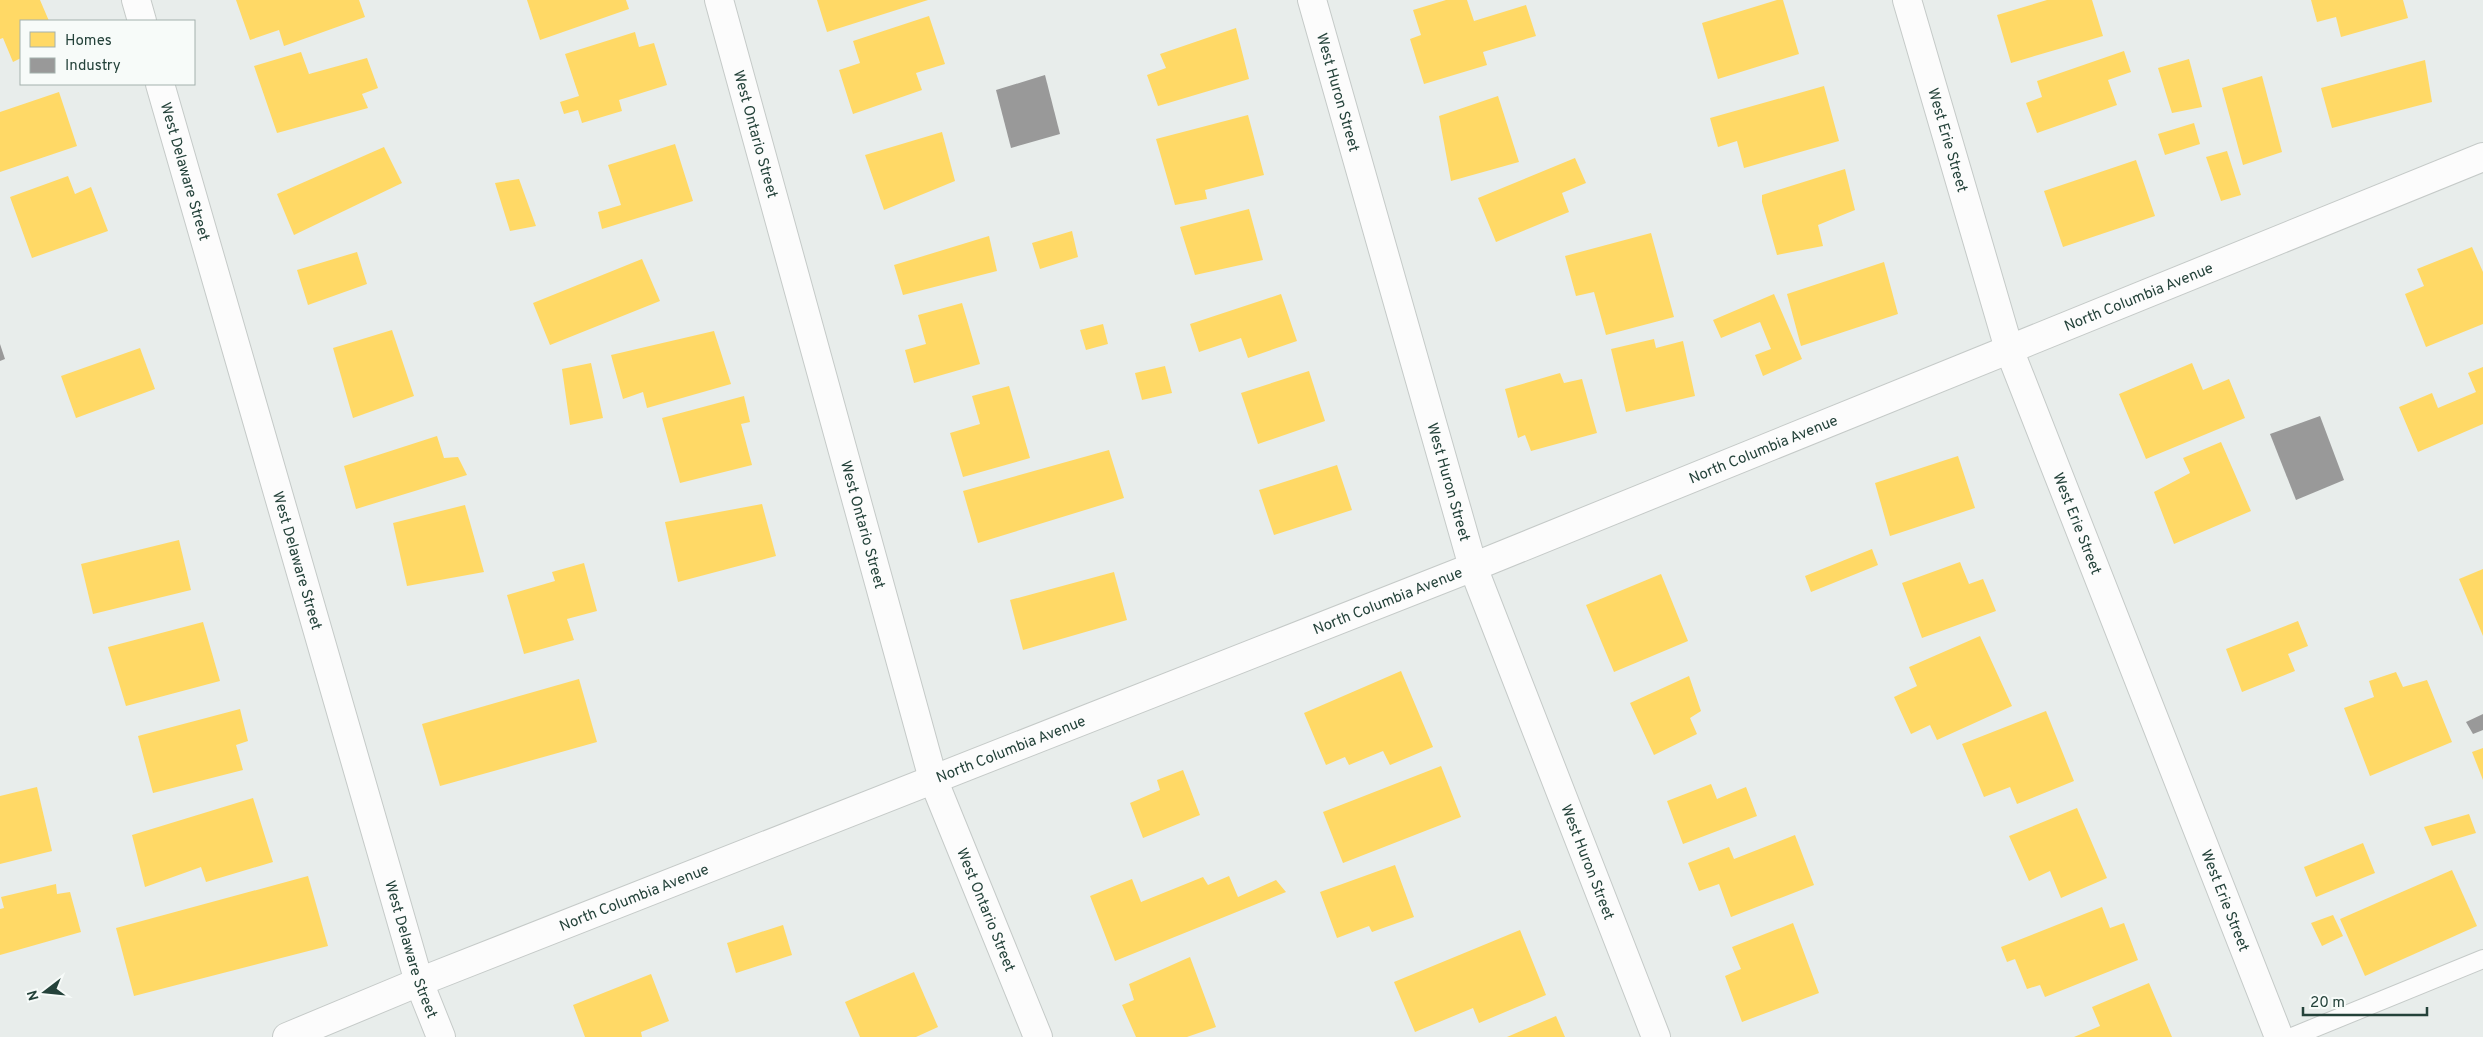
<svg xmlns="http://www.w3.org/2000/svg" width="2483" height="1037" viewBox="0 0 2483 1037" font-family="Overpass,sans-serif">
	<rect width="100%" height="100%" fill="#e8edeb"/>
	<!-- homes -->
	<g fill="#ffd966">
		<path d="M0,0H40L49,21H21V58L13,62L3,38L0,39Z"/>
		<path d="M236,0H359L365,17L284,46L279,30L250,40Z"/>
		<path d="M527,0H626L629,9L540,40Z"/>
		<path d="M817,0H928L827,32Z"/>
		<path d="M1446,0H1467L1474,21L1526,5L1536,36L1483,52L1487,65L1424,84L1410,39L1421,35L1413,10Z"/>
		<path d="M1777,0H1783L1799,54L1718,79L1702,23Z"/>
		<path d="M2047,0H2092L2103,36L2011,63L1997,15Z"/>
		<path d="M2311,0H2403L2408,18L2341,37L2336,17L2317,22Z"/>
		<path d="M929,16L945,64L916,73L922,90L853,114L839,70L860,63L853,41Z"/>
		<path d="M1236,28L1249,79L1158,106L1147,75L1166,68L1160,54Z"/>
		<path d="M635,32L639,47L654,43L667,85L619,100L622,111L582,123L578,110L564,114L560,102L579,96L565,54Z"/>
		<path d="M2124,51L2131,72L2108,80L2117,105L2037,133L2026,103L2042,97L2037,81Z"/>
		<path d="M301,52L309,74L367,58L378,88L362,94L368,108L277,133L254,66Z"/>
		<path d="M2189,59L2202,107L2172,113L2158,68Z"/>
		<path d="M2425,60L2432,102L2332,128L2321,88Z"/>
		<path d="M2262,76L2282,152L2243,165L2222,88Z"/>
		<path d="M1824,86L1839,141L1744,168L1737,141L1718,147L1710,118Z"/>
		<path d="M59,92L77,146L0,172V112Z"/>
		<path d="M1498,96L1519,162L1451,181L1439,116Z"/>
		<path d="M1248,115L1264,175L1205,190L1207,199L1175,205L1156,139Z"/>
		<path d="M2194,123L2200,144L2165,155L2158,134Z"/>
		<path d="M942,132L955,181L884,210L865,155Z"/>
		<path d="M675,144L693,201L602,229L598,212L621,205L608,165Z"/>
		<path d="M384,147L402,183L294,235L277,194Z"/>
		<path d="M2227,151L2241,195L2221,201L2206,157Z"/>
		<path d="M1575,158L1586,183L1562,193L1569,212L1496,242L1478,198Z"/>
		<path d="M2136,160L2155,216L2063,247L2044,191Z"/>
		<path d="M1845,169L1855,210L1818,225L1823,246L1777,255L1762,202V195Z"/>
		<path d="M68,176L75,194L91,187L108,231L32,258L10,197Z"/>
		<path d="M519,179L536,226L510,231L495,183Z"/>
		<path d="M1249,209L1263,260L1195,275L1180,227Z"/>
		<path d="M1072,231L1078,257L1040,269L1032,243Z"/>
		<path d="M1651,233L1674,317L1606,335L1594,292L1576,296L1565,256Z"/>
		<path d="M989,236L997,271L903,295L894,265Z"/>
		<path d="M2472,247L2483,272V324L2426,347L2405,294L2424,286L2417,269Z"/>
		<path d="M357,252L367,284L308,305L297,270Z"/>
		<path d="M642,259L660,301L550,345L533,303Z"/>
		<path d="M1884,262L1898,314L1801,346L1787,294Z"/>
		<path d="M1281,294L1297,341L1248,358L1241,338L1199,352L1190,324Z"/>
		<path d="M1774,294L1802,359L1763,376L1755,355L1771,349L1760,322L1721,338L1713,320Z"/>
		<path d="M962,303L980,364L914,383L905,350L926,344L918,315Z"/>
		<path d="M1103,324L1108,344L1086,350L1080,330Z"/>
		<path d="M392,330L414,396L353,418L333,348Z"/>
		<path d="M714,331L731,384L647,408L643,392L623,399L611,355Z"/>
		<path d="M1654,339L1656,348L1683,341L1695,396L1626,412L1611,349Z"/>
		<path d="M140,348L155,389L76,418L61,376Z"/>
		<path d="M591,363L603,418L570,425L562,369Z"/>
		<path d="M2192,363L2203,390L2229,379L2245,418L2146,459L2119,394Z"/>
		<path d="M1165,366L1172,393L1142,400L1135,373Z"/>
		<path d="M2483,367V424L2418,452L2399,407L2432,393L2438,408L2476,392L2468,373Z"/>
		<path d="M1309,371L1325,421L1258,444L1241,393Z"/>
		<path d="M1560,373L1564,383L1582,379L1597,433L1531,451L1525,435L1518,438L1505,389Z"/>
		<path d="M1009,386L1030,458L963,477L950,433L980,424L972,396Z"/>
		<path d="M744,396L750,422L741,424L752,465L680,483L662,418Z"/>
		<path d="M437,436L444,458L458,457L467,475L356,509L344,466Z"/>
		<path d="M2221,442L2251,511L2174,544L2154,492L2190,473L2183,458Z"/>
		<path d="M1109,450L1124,498L978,543L963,491Z"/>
		<path d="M1958,456L1975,508L1890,536L1875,483Z"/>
		<path d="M1337,465L1352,510L1274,535L1259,490Z"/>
		<path d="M762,504L776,556L678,582L665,522Z"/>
		<path d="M465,505L484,572L407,586L393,523Z"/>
		<path d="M179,540L191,590L93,614L81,564Z"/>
		<path d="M1872,549L1878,565L1811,592L1805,576Z"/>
		<path d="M1960,562L1969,584L1983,579L1996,611L1922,638L1902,583Z"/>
		<path d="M584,563L597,611L567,619L574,640L524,654L507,595L555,581L552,572Z"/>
		<path d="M2483,569V636L2459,579Z"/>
		<path d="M1114,572L1127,620L1023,650L1010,600Z"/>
		<path d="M1661,574L1688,641L1614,672L1586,605Z"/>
		<path d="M2298,621L2308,646L2288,654L2295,671L2242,692L2226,649Z"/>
		<path d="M203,622L220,681L126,706L108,647Z"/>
		<path d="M1980,636L2012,706L1937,740L1930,725L1911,734L1894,697L1917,686L1909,667Z"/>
		<path d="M1401,671L1433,747L1390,765L1383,751L1349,765L1345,757L1326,765L1304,713Z"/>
		<path d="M2396,672L2403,687L2427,680L2452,742L2370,776L2344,708L2374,697L2369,681Z"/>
		<path d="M1689,676L1701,711L1690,718L1697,734L1654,755L1630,703Z"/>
		<path d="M579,679L597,742L440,786L422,724Z"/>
		<path d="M240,709L248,741L236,745L243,770L153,793L138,736Z"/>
		<path d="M2046,711L2074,781L2017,804L2010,787L1984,797L1962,744Z"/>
		<path d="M2483,748V780L2472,752Z"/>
		<path d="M1441,766L1461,817L1343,863L1323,812Z"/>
		<path d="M1183,770L1200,815L1143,838L1130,803L1160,790L1157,780Z"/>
		<path d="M1711,784L1717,799L1746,787L1757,816L1683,844L1667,801Z"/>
		<path d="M37,787L52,851L0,864V796Z"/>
		<path d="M253,798L273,862L206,882L201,867L145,887L132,835Z"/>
		<path d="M2077,808L2107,878L2061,898L2050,871L2029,881L2009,836Z"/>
		<path d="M2469,814L2476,833L2432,846L2424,827Z"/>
		<path d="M1795,835L1814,885L1731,917L1719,884L1699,891L1688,863L1729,847L1734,859Z"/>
		<path d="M2363,843L2375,873L2316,897L2304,867Z"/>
		<path d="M1395,865L1414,917L1372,932L1369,926L1337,938L1320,892Z"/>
		<path d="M2452,870L2477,926L2365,976L2340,919Z"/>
		<path d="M308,876L328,946L134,996L116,928Z"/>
		<path d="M1229,876L1238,897L1276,880L1286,892L1115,961L1090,896L1132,879L1141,902L1203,877L1208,885Z"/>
		<path d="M56,884L57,894L70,892L81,932L0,955V909L4,908L1,897Z"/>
		<path d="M2102,907L2110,928L2124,923L2138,960L2045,997L2040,985L2027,989L2015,959L2007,962L2001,947Z"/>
		<path d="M2333,915L2343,936L2322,946L2311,923Z"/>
		<path d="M1793,923L1819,993L1742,1022L1725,976L1741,969L1732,947Z"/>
		<path d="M783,925L792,955L736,973L727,943Z"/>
		<path d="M1520,930L1546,995L1479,1023L1473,1008L1415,1032L1394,982Z"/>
		<path d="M1190,957L1216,1027L1187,1037H1136L1122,1005L1134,1000L1129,984Z"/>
		<path d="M914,972L938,1027L916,1037H860L845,1002Z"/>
		<path d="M651,974L669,1021L641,1032L642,1037H585L573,1005Z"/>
		<path d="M2149,983L2172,1037H2074L2100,1026L2092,1007Z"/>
		<path d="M1556,1016L1565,1037H1507Z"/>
	</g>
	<!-- industry -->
	<g fill="#999">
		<path d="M1045,75L1060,134L1011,148L996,90Z"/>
		<path d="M0,344L5,359L0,361Z"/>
		<path d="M2320,416L2344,480L2296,500L2270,434Z"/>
		<path d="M2483,714V730L2473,734L2466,722Z"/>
	</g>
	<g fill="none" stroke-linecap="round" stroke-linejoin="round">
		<!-- lane casing -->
		<g stroke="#c5cac8" stroke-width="20">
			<path id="lane" d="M2292,1037L2483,959"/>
		</g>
		<!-- street casing -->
		<g stroke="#c5cac8" stroke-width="30">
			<g id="street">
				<path d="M136,0L142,21"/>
				<path id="s1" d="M719,0L933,779L1038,1037"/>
				<path id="s2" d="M1312,0L1473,567L1656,1037"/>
				<path id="s3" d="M1907,0L2009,349L2279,1037"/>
				<path id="s4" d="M160,84L419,982L441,1037"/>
				<path id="s5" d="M287,1037L419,982L1473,567L2483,157"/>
			</g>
		</g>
		<!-- lane -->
		<use href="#lane" stroke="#fcfcfc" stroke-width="18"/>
		<!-- street -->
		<use href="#street" stroke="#fcfcfc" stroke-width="28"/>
	</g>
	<g text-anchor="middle" stroke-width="5" stroke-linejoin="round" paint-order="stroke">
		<!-- street labels -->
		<g font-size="15" fill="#24423a" stroke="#f7fbf9">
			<text dy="5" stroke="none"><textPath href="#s2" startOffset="96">West Huron Street</textPath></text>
			<text dy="5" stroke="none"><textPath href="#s1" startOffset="139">West Ontario Street</textPath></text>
			<text dy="5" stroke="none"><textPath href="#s3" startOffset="146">West Erie Street</textPath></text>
			<text dy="5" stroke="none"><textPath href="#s4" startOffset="91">West Delaware Street</textPath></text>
			<text dy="5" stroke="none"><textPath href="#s5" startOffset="1994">North Columbia Avenue</textPath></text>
			<text dy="5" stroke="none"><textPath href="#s5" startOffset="1589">North Columbia Avenue</textPath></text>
			<text dy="5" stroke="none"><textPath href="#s2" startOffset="501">West Huron Street</textPath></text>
			<text dy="5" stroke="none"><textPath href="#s1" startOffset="544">West Ontario Street</textPath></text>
			<text dy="5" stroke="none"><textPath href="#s3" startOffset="551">West Erie Street</textPath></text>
			<text dy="5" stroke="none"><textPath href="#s4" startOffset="496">West Delaware Street</textPath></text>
			<text dy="5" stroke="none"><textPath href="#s5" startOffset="1184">North Columbia Avenue</textPath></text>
			<text dy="5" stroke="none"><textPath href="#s5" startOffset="779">North Columbia Avenue</textPath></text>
			<text dy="5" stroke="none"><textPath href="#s2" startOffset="906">West Huron Street</textPath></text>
			<text dy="5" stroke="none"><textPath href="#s5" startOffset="374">North Columbia Avenue</textPath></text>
			<text dy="5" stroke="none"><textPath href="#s3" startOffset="956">West Erie Street</textPath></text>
			<text dy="5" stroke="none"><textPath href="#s1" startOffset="949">West Ontario Street</textPath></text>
			<text dy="5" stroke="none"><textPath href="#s4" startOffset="901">West Delaware Street</textPath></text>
		</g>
	</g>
	<!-- legend -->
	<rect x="20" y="20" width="175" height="65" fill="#f7fbf9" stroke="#a3b1ad"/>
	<rect x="30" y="32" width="25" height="15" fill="#ffd966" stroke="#a3b1ad"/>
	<text x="65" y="45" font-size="15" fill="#24423a">Homes</text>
	<rect x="30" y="58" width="25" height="15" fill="#999999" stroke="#a3b1ad"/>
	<text x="65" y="70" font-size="15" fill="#24423a">Industry</text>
	<!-- north arrow -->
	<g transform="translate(45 992) rotate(254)" stroke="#f7fbf9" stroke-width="4" paint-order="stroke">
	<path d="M0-4L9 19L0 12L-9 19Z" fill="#24423a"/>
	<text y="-8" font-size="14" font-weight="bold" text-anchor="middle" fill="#24423a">N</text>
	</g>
	<!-- scale -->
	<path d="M2303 1007v8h124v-8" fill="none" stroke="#24423a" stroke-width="2.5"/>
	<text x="2310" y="1007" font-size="15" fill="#24423a" stroke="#f7fbf9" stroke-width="4" paint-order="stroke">20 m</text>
</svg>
